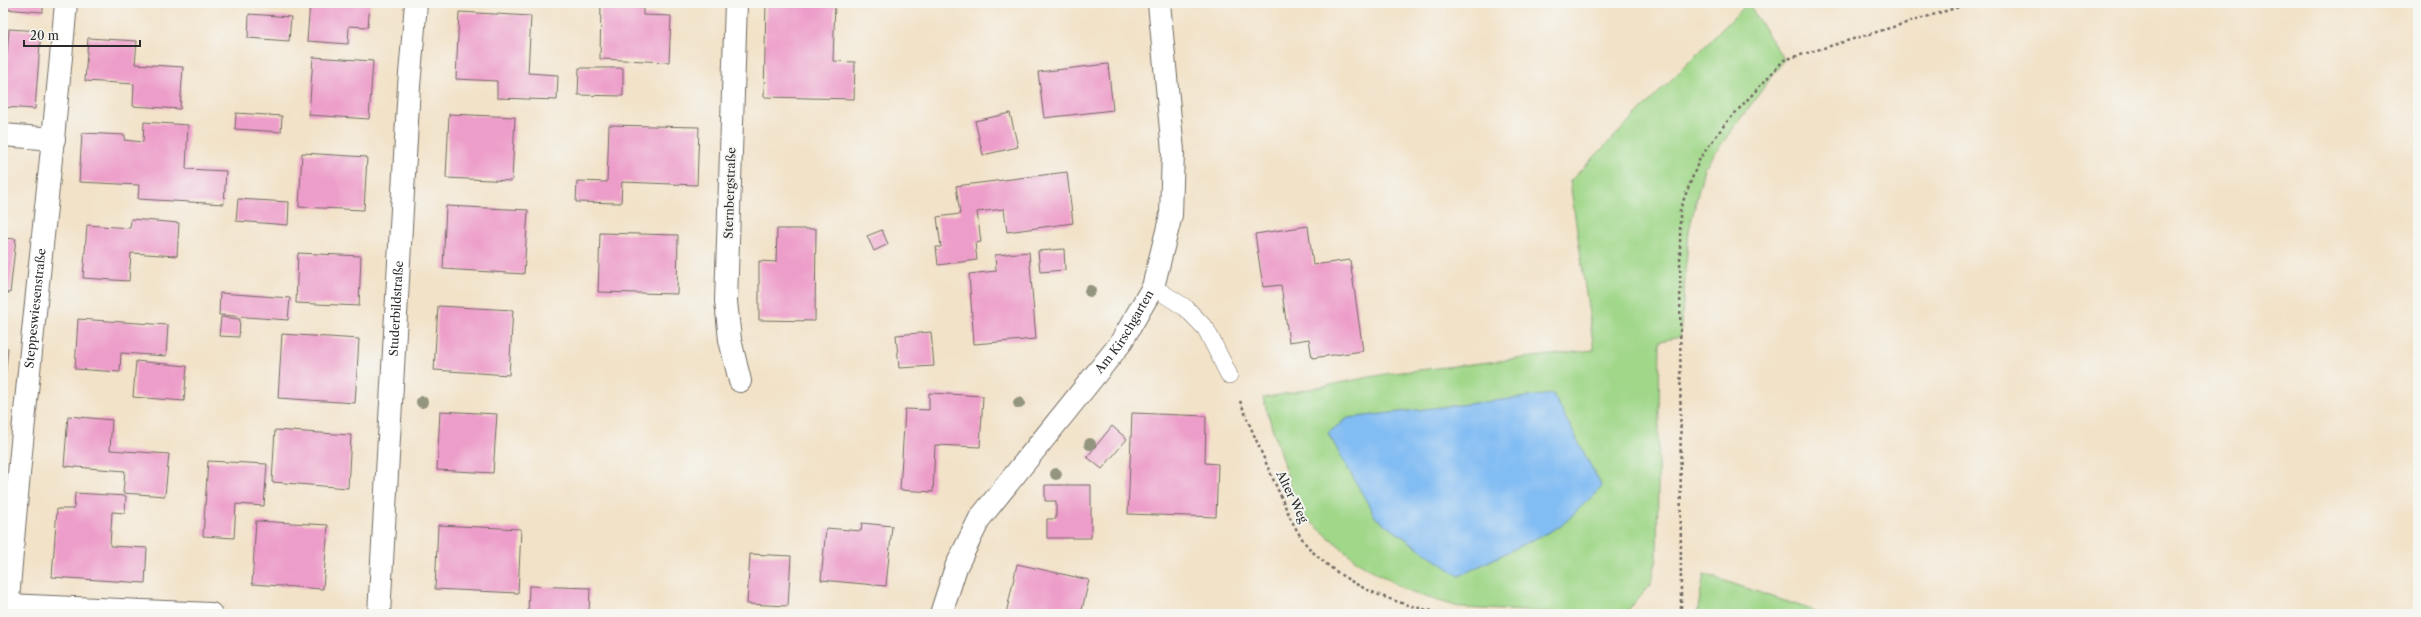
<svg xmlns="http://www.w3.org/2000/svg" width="2421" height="617" viewBox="0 0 2421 617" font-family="'Libre Caslon Text',serif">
	<rect width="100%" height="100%" fill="#f6f6f2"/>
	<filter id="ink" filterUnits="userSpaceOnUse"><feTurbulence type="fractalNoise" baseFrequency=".025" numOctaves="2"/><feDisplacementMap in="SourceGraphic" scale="8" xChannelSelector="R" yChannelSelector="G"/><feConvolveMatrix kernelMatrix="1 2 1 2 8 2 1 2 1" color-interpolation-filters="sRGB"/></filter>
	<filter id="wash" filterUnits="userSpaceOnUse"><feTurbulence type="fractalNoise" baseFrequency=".012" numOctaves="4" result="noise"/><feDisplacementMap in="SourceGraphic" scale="16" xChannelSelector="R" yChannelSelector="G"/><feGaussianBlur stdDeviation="0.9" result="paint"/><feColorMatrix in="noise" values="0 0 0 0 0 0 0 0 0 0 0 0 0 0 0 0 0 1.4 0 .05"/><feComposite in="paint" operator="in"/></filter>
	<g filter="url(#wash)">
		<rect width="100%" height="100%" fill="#f2e2c8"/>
		<!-- green -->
		<g fill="#a0d789" stroke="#66815a">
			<path d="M1748,3L1784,60L1704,168L1689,231L1680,337L1660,341L1657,559L1650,585L1627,611L1588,614L1462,608L1409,592L1358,562L1298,511L1263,398L1385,374L1594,350L1570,181Z"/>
			<path d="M1704,574L1824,614H1697Z"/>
		</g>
		<!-- water -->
		<path fill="#81bcf3" stroke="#56748f" d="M1553,394L1602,487L1561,526L1459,576L1376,518L1328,433L1348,418Z"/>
		<g id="blocks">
			<!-- building -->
			<g fill="#ed9dc9">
				<path d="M3,3H43V12L3,9Z"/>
				<path d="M310,3H370L368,27L349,26L348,44L307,41Z"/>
				<path d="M601,3H643V15L671,16L669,62L600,59Z"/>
				<path d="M766,3H835L833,61L855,62L854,99L764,97Z"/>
				<path d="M459,12L531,16L528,73L558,75L557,100L497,98V81L456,79Z"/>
				<path d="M249,14L291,17L289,41L248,38Z"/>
				<path d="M9,29L41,31L35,109L3,107V54L7,55Z"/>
				<path d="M88,38L137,41L135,64L183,67L180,109L133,106L134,84L85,81Z"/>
				<path d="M313,57L373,61L369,119L309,115Z"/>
				<path d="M1108,64L1113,110L1044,118L1038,72Z"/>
				<path d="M579,68H623V96L578,95Z"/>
				<path d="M236,113L282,116L281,132L235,129Z"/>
				<path d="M1010,113L1018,147L983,155L975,121Z"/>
				<path d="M449,114L515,117L512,181L446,178Z"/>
				<path d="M144,122L188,125L186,169L226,171L224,204L138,199L139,185L79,182L82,133L125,135L124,140L143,142Z"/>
				<path d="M609,125L699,127L697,185L622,182L621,203L576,202L577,181L607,182Z"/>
				<path d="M302,153L367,157L364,210L299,207Z"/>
				<path d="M1067,172L1073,223L1007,232L1004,209L977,212L981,242L975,243L977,260L938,265L936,247H941L937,217L960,214L956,186Z"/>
				<path d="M238,199L289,202L288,225L236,221Z"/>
				<path d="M446,206L528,210L524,274L443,269Z"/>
				<path d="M131,219L179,223L177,256L131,253L129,281L83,278L87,225L130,228Z"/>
				<path d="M1308,226L1313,265L1350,260L1363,351L1312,358L1309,339L1289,342L1281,285L1263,287L1255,234Z"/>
				<path d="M777,229H816L815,321L759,320V261L776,262Z"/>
				<path d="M882,230L888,244L874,251L867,236Z"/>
				<path d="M600,233L678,235L677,294L598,292Z"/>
				<path d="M3,238L16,239L10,293L3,292Z"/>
				<path d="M1064,249L1065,270L1040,272L1038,251Z"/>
				<path d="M1029,252L1036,339L974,344L969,274L996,271L995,255Z"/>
				<path d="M298,253L361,256L359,306L296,303Z"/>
				<path d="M220,293L290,298L288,320L219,315Z"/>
				<path d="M438,306L513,310L509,375L434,370Z"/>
				<path d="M221,317L240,319L239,337L219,336Z"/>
				<path d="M78,319L168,325L166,356L121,353L120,372L75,369Z"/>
				<path d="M931,332L934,366L899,368L896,335Z"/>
				<path d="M282,334L359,339L355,403L278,398Z"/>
				<path d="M3,347L8,348L4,390H3Z"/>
				<path d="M136,361L187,366L184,401L133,397Z"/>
				<path d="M929,393L983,396L980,447L935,445L933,492L900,490L905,409L929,410Z"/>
				<path d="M440,411L497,414L493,473L437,470Z"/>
				<path d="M1132,413L1206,416L1205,463L1218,464L1216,517L1128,514Z"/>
				<path d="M68,416L112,420L110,450L169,454L165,496L123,493L125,471L64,466Z"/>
				<path d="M1112,426L1127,439L1102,469L1087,457Z"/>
				<path d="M275,430L351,435L348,488L272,482Z"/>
				<path d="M208,461L267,464L264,506L236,504L234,538L203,536Z"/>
				<path d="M1045,485H1091V538H1047V519H1056V501H1045Z"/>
				<path d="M75,493L126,496L125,513L112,512L110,546L147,548L145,583L52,577L57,509H74Z"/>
				<path d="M256,521L328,525L323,589L252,584Z"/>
				<path d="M862,523L892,526L886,586L821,580L826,528L861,531Z"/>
				<path d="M438,525L521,529L518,593L435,589Z"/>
				<path d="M750,554L791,556L788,606L747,604Z"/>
				<path d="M1017,564L1089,580L1081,614H1006Z"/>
				<path d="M529,586L590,588L589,614H528Z"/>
			</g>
		</g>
	</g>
	<g filter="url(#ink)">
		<use href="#blocks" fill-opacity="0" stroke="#716b62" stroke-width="1"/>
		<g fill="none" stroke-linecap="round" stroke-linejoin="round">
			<!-- service casing -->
			<g stroke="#716b62" stroke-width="18">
				<path id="service" d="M1153,287L1186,308L1206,329L1229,375"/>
			</g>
			<!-- minor casing -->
			<g stroke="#716b62" stroke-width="24">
				<g id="minor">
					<path d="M736,3L726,301L730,340L740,381"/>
					<path d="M3,135L54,139"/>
					<path d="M7,605L211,614"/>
					<path id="s1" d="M7,614C22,410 48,207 66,3"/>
					<path id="s2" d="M379,614L409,86L416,3"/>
					<path id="s3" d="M941,614L956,567L980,518L1120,344L1153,287L1171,215L1173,151L1159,3"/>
				</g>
			</g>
			<!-- path -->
			<g stroke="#716b62" stroke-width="2.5" stroke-dasharray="3 3" stroke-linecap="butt">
				<path d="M1240,401C1252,431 1265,461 1278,490C1288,512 1297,537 1314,553C1351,589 1398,605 1447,614"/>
				<path d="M1411,614L1412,608"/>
				<path d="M1681,614L1680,209L1700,158L1725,124L1784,60L1972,3"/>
			</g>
			<!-- service -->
			<use href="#service" stroke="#fff" stroke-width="17"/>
			<!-- minor -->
			<use href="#minor" stroke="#fff" stroke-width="22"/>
		</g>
		<!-- trees -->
		<g fill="#94957e">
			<circle cx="1090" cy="291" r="6"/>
			<circle cx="422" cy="402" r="6"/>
			<circle cx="1019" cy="403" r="6"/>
			<circle cx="1090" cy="444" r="6"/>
			<circle cx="1056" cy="474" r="6"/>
		</g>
	</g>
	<g text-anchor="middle" stroke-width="4" stroke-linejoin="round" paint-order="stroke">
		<!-- street labels -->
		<g font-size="12" fill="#2b2b2b" stroke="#f6f6f2">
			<text transform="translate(730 193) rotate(-88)" y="4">Sternbergstraße</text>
			<text dy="4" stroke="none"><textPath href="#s2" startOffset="306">Studerbildstraße</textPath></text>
			<text dy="4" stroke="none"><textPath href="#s1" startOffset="307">Steppeswiesenstraße</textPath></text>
			<text dy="4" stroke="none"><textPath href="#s3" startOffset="340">Am Kirschgarten</textPath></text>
			<text transform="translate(1292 497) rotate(64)" y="4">Alter Weg</text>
		</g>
	</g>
	<!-- margin -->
	<rect width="2421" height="617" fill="none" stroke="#f6f6f2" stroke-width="16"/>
	<!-- scale -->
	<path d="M24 40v6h116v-6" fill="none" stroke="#2b2b2b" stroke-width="2"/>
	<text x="30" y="40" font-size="12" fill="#2b2b2b" stroke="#f6f6f2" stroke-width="3" paint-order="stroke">20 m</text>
</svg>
